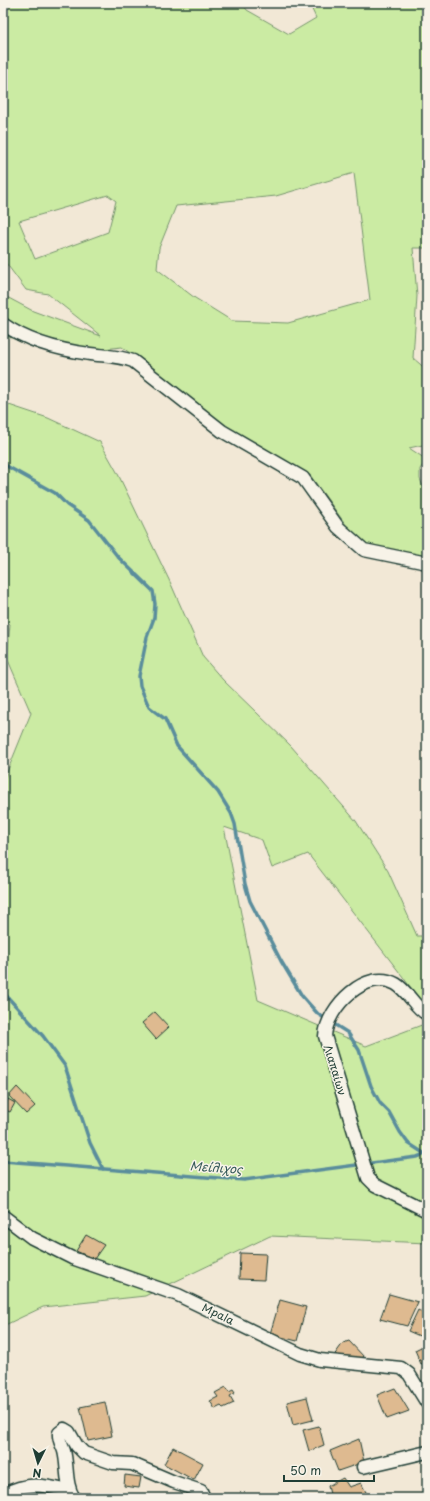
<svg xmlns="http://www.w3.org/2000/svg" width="430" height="1501" viewBox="0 0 430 1501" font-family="'Playpen Sans',sans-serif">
	<rect width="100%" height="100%" fill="#f2e8d6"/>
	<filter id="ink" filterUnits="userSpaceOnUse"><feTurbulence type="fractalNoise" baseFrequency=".025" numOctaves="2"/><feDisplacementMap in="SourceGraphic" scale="8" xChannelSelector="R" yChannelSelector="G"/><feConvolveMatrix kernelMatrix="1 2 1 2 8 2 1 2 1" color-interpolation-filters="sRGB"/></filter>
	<g filter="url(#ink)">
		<!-- green -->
		<g fill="#cbeba3" stroke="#75946c" fill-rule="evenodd">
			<path d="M3,3H242L247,10L289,34L316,18L309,3H427V248H413L417,296L413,358L427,370V444L409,448L427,460L420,469V479L427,496V558L366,545L346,525L310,475L225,426L122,347L56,354L3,335V295L33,311L101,336L48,294L26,290L3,259ZM354,173L370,300L288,323L232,321L195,298L157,269L159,248L176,206L276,196ZM108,195L116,201L108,232L35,259L19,221Z"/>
			<path d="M3,403L48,418L100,442L117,472L171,584L203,657L223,680L291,746L356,821L388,871L417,936H427V1009L424,1007L403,977L308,854L272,868L262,840L224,827L258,1000L366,1046L427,1023V1243L270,1236L145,1296L43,1307L3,1326V782L31,713L7,658L10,624L3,619Z"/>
			<path d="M24,1489L68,1495V1498H11Z"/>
		</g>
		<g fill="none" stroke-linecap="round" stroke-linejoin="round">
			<!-- stream -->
			<g stroke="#5a8d9c" stroke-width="3.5">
				<path d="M3,464L55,493L67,505L89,520L118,557L153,591L155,604L154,618L147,637L139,676L140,686L149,707L165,719L177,746L218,792L231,813L235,824L245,884L250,901L281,961L302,996L318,1014L348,1033L359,1050L371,1086L380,1103L389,1112L400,1132L408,1143L425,1154"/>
				<path d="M3,992L43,1036L65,1066L90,1143L103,1169"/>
				<path d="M3,1161L244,1180L417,1157L425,1154"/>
			</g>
		</g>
		<!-- building -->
		<g fill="#deba90" stroke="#1f3d34">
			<path d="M155,1012L169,1027L156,1039L142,1023Z"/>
			<path d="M17,1087L35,1106L26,1114L9,1096Z"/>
			<path d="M8,1099L15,1103L10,1112L3,1109Z"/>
			<path d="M86,1235L104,1245L94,1259L76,1251Z"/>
			<path d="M240,1253L266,1254L264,1280L239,1279Z"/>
			<path d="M389,1294L418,1302L407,1326L380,1319Z"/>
			<path d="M280,1300L306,1307L297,1341L270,1334Z"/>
			<path d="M418,1310L427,1315V1329L422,1337L408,1331Z"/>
			<path d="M349,1341L365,1358L361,1363L333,1357L343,1343Z"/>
			<path d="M427,1344V1362L421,1364L415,1350Z"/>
			<path d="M226,1387L229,1392L233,1390L235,1393L230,1396L234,1403L223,1408L221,1406L215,1409L210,1401L218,1397L215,1393Z"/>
			<path d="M395,1388L409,1411L387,1419L377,1395Z"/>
			<path d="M307,1397L313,1420L293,1425L287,1402Z"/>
			<path d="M105,1402L112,1436L88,1441L80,1407Z"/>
			<path d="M319,1426L324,1445L309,1451L303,1430Z"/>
			<path d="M359,1439L364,1462L338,1471L330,1451Z"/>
			<path d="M173,1447L203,1463L194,1480L164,1464Z"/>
			<path d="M125,1475L141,1477L139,1488L124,1486Z"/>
			<path d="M343,1478L349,1487L361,1483L367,1494L357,1498H331L328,1486Z"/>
		</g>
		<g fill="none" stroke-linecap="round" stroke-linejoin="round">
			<!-- minor casing -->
			<g stroke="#1f3d34" stroke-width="15">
				<g id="minor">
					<path d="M3,324C28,342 60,350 90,354C105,356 119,356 133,361L222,431L303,478L338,527L364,550L427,563"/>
					<path d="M427,1014C414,1007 409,992 396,984C367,967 327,1007 325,1036L368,1178L375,1185L427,1211"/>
					<path d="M3,1216L32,1238L72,1258L178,1295L300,1354L320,1360L401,1368L409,1374L427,1403"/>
					<path d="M363,1467L427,1452"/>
					<path d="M3,1495C27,1481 43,1485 69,1491"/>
					<path d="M74,1498C65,1485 68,1466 64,1451C62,1445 58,1439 59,1433L64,1429L69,1432L77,1446L84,1453L113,1463L132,1464L174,1482L201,1491L204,1498"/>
				</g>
			</g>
			<!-- minor -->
			<use href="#minor" stroke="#f7f3e8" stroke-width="12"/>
		</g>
	</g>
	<g text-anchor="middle" stroke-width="3" stroke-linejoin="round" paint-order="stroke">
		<!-- street labels -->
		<g font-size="11" fill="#1f3d34" stroke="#f7f3e8">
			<text transform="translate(335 1070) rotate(73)" y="4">Λιαπαίων</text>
			<text transform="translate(218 1314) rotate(26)" y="4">Mpala</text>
		</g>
		<!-- water labels -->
		<g font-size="12" font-style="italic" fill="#335857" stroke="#f7f3e8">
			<text transform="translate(216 1168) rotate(4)" y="4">Μείλιχος</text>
		</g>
	</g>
	<!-- margin -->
	<rect width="430" height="1501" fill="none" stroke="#f7f3e8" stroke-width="16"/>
	<rect x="8" y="8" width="414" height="1485" fill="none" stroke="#1f3d34" stroke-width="1.5" filter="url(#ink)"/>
	<!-- north arrow -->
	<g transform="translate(38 1463) rotate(185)" stroke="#f7f3e8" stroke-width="3" paint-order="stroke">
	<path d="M0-3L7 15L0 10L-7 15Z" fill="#1f3d34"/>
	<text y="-6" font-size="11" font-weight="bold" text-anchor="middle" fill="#1f3d34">N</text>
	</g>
	<!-- scale -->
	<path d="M284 1475v6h90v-6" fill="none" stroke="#1f3d34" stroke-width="2"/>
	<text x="290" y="1475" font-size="12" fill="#1f3d34" stroke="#f7f3e8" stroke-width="3" paint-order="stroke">50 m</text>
</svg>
